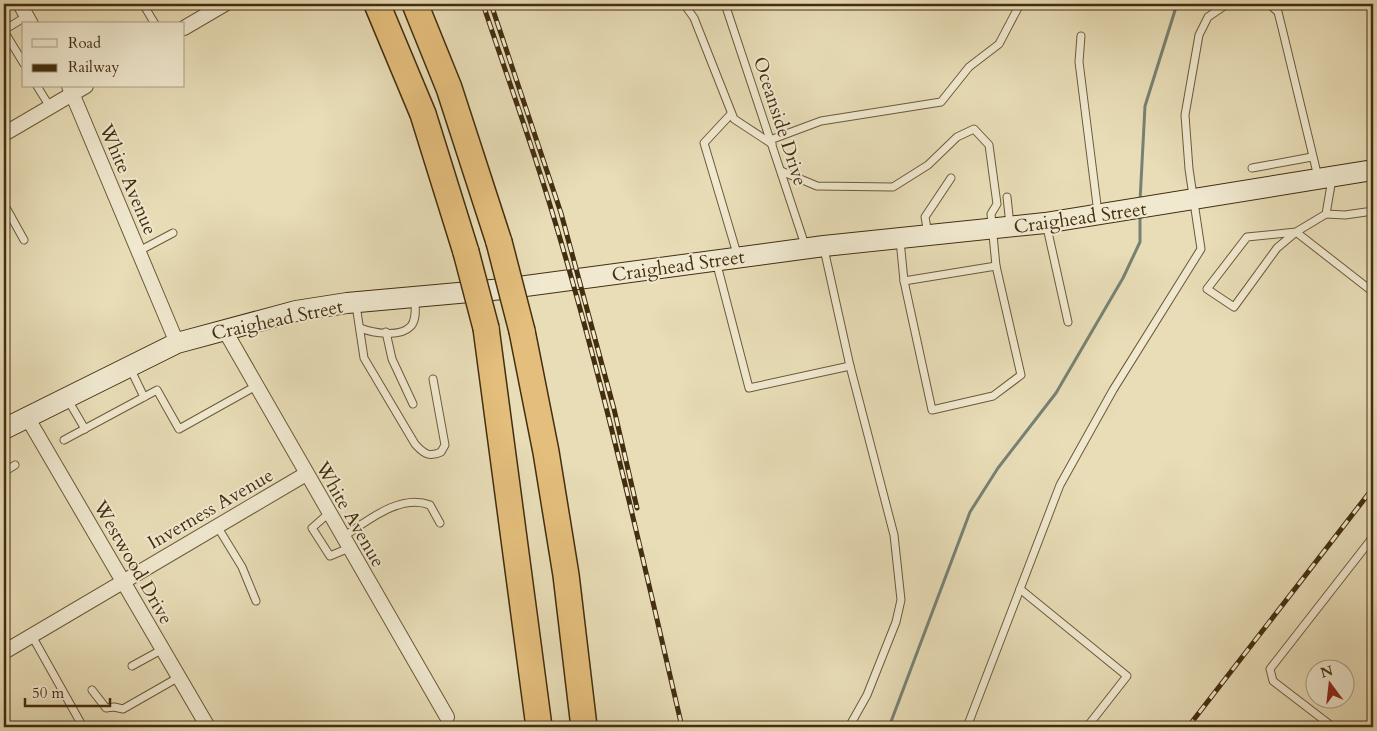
<svg xmlns="http://www.w3.org/2000/svg" width="1377" height="731" viewBox="0 0 1377 731" font-family="Cardo,serif">
	<rect width="100%" height="100%" fill="#e8ddb7"/>
	<filter id="stains"><feTurbulence type="fractalNoise" baseFrequency=".004" numOctaves="4"/><feColorMatrix values="0 0 0 0 .2 0 0 0 0 .09 0 0 0 0 .02 0 0 0 .5 -.17"/></filter>
	<radialGradient id="worn" r=".72"><stop offset=".6" stop-color="#630" stop-opacity="0"/><stop offset="1" stop-color="#630" stop-opacity=".3"/></radialGradient>
	<g fill="none" stroke-linecap="round" stroke-linejoin="round">
		<!-- stream -->
		<g stroke="#778274" stroke-width="3">
			<path d="M1140,201L1145,106L1177,4"/>
			<path d="M889,727L970,512L998,468L1056,393L1123,278L1140,242V214"/>
		</g>
		<!-- lane casing -->
		<g stroke="#6c5a39" stroke-width="9">
			<g id="lane">
				<path d="M143,4L155,24"/>
				<path d="M684,4L694,18L734,119L772,144"/>
				<path d="M725,4L806,248"/>
				<path d="M1269,4L1278,12L1282,28L1318,177"/>
				<path d="M4,30L27,16"/>
				<path d="M4,31L24,64"/>
				<path d="M1081,36L1079,62L1098,213"/>
				<path d="M37,86L50,107"/>
				<path d="M731,114L704,143L738,257"/>
				<path d="M770,140L821,121L941,102L969,67L999,44L1020,4"/>
				<path d="M1252,168L1312,157"/>
				<path d="M781,171L817,186L893,187L928,165L957,137L974,129L989,145L997,204L991,214L996,266L1021,375L993,396L932,410L904,281L900,240"/>
				<path d="M1332,179L1326,214L1296,232L1277,248L1234,307L1207,289L1247,237L1296,232L1373,292"/>
				<path d="M1007,197L1010,225"/>
				<path d="M4,204L24,240"/>
				<path d="M1326,214L1345,215L1373,211"/>
				<path d="M1046,223L1068,322"/>
				<path d="M928,234L925,217L951,178"/>
				<path d="M824,249L850,366L894,535L901,600L896,622L867,695L849,727"/>
				<path d="M139,251L173,233"/>
				<path d="M716,261L749,388L850,366"/>
				<path d="M904,281L996,266"/>
				<path d="M356,305L364,358L415,444C423,453 429,458 441,452L445,445L433,379"/>
				<path d="M360,328C373,333 400,338 411,326C417,319 415,307 415,298"/>
				<path d="M386,332L392,359L413,404"/>
				<path d="M130,368L144,397"/>
				<path d="M68,400L85,429"/>
				<path d="M64,440L157,390L179,429L256,386"/>
				<path d="M4,472L15,465"/>
				<path d="M329,513L312,528L330,556L349,548"/>
				<path d="M217,526L242,567L256,601"/>
				<path d="M343,537C366,522 400,493 430,505L440,523"/>
				<path d="M1020,589L1127,676L1087,727"/>
				<path d="M32,636L83,727"/>
				<path d="M132,666L163,649"/>
				<path d="M92,690L106,708L114,707L123,709L179,677"/>
				<path d="M447,717L449,727"/>
				<path d="M967,727L1060,485L1113,390L1201,249L1189,169L1185,115L1199,35L1208,17L1227,4"/>
				<path d="M1333,727L1273,681L1270,669L1373,537"/>
			</g>
		</g>
		<!-- street casing -->
		<g stroke="#6c5a39" stroke-width="16">
			<g id="street">
				<path d="M20,4L31,24"/>
				<path d="M184,28L225,4"/>
				<path d="M69,86L177,343"/>
				<path d="M4,134L86,86"/>
				<path d="M224,329L447,717"/>
				<path d="M27,417L208,727"/>
				<path d="M4,652L306,474"/>
			</g>
		</g>
		<!-- secondary casing -->
		<g stroke="#432e0f" stroke-width="22">
			<path id="secondary" d="M4,429L177,343L296,311L347,303L503,289L824,246L1045,223L1373,170"/>
		</g>
		<!-- highway casing -->
		<g stroke="#432e0f" stroke-width="28">
			<g id="highway">
				<path d="M377,4L423,114L466,252"/>
				<path d="M415,4L449,88L499,242"/>
				<path d="M486,328L539,727"/>
				<path d="M522,331L546,452L566,575L584,727"/>
			</g>
		</g>
		<!-- lane -->
		<use href="#lane" stroke="#f0e9d0" stroke-width="7"/>
		<!-- street -->
		<use href="#street" stroke="#f0e9d0" stroke-width="14"/>
		<!-- secondary -->
		<use href="#secondary" stroke="#f0e9d0" stroke-width="20"/>
		<!-- highway -->
		<use href="#highway" stroke="#e4be7c" stroke-width="25"/>
		<!-- rail casing -->
		<g stroke="#432e0f" stroke-width="5">
			<g id="rail">
				<path d="M483,4C506,74 532,144 553,215C604,383 642,556 682,727"/>
				<path d="M491,4L561,213L614,409L637,508"/>
				<path d="M1188,727L1373,488"/>
			</g>
		</g>
		<!-- rail -->
		<use href="#rail" stroke="#f0e9d0" stroke-width="3" stroke-dasharray="9" stroke-linecap="butt"/>
		<!-- highway-bridge casing -->
		<g stroke="#432e0f" stroke-width="28" stroke-linecap="butt">
			<g id="highway-bridge">
				<path d="M499,242L522,331"/>
				<path d="M466,252L486,328"/>
			</g>
		</g>
		<!-- highway-bridge -->
		<use href="#highway-bridge" stroke="#e4be7c" stroke-width="25"/>
	</g>
	<g text-anchor="middle" stroke-width="4" stroke-linejoin="round" paint-order="stroke">
		<!-- street labels -->
		<g font-size="19" fill="#432e0f" stroke="#f0e9d0">
			<text transform="translate(781 121) rotate(72)" y="7">Oceanside Drive</text>
			<text transform="translate(129 179) rotate(67)" y="7">White Avenue</text>
			<text transform="translate(1080 217) rotate(-8)" y="7">Craighead Street</text>
			<text transform="translate(678 265) rotate(-8)" y="7">Craighead Street</text>
			<text transform="translate(277 319) rotate(-12)" y="7">Craighead Street</text>
			<text transform="translate(210 508) rotate(-30)" y="7">Inverness Avenue</text>
			<text transform="translate(351 514) rotate(60)" y="7">White Avenue</text>
			<text transform="translate(134 562) rotate(60)" y="7">Westwood Drive</text>
		</g>
	</g>
	<!-- margin -->
	<rect width="1377" height="731" fill="none" stroke="#e8ddb7" stroke-width="20"/>
	<rect x="5" y="5" width="1367" height="721" fill="none" stroke="#432e0f" stroke-width="2.5"/>
	<rect x="10" y="10" width="1357" height="711" fill="none" stroke="#432e0f"/>
	<!-- legend -->
	<rect x="22" y="22" width="162" height="65" fill="#f0e9d0" stroke="#ab9e83"/>
	<rect x="32" y="39" width="25" height="8" fill="#f0e9d0" stroke="#ab9e83"/>
	<text x="68" y="48" font-size="15" fill="#432e0f">Road</text>
	<rect x="32" y="64" width="25" height="8" fill="#432e0f" stroke="#ab9e83"/>
	<text x="68" y="72" font-size="15" fill="#432e0f">Railway</text>
	<!-- north arrow -->
	<g transform="translate(1330 684) rotate(345)"><circle r="24" fill="#f0e9d0" stroke="#ab9e83"/>
	<path d="M0-4L9 19L0 12L-9 19Z" fill="#8f2418"/>
	<text y="-8" font-size="14" font-weight="bold" text-anchor="middle" fill="#432e0f">N</text>
	</g>
	<!-- scale -->
	<path d="M25 698v8h85v-8" fill="none" stroke="#432e0f" stroke-width="2.5"/>
	<text x="32" y="698" font-size="15" fill="#432e0f" stroke="#f0e9d0" stroke-width="4" paint-order="stroke">50 m</text>
	<rect width="100%" height="100%" filter="url(#stains)"/>
	<rect width="100%" height="100%" fill="url(#worn)"/>
</svg>
